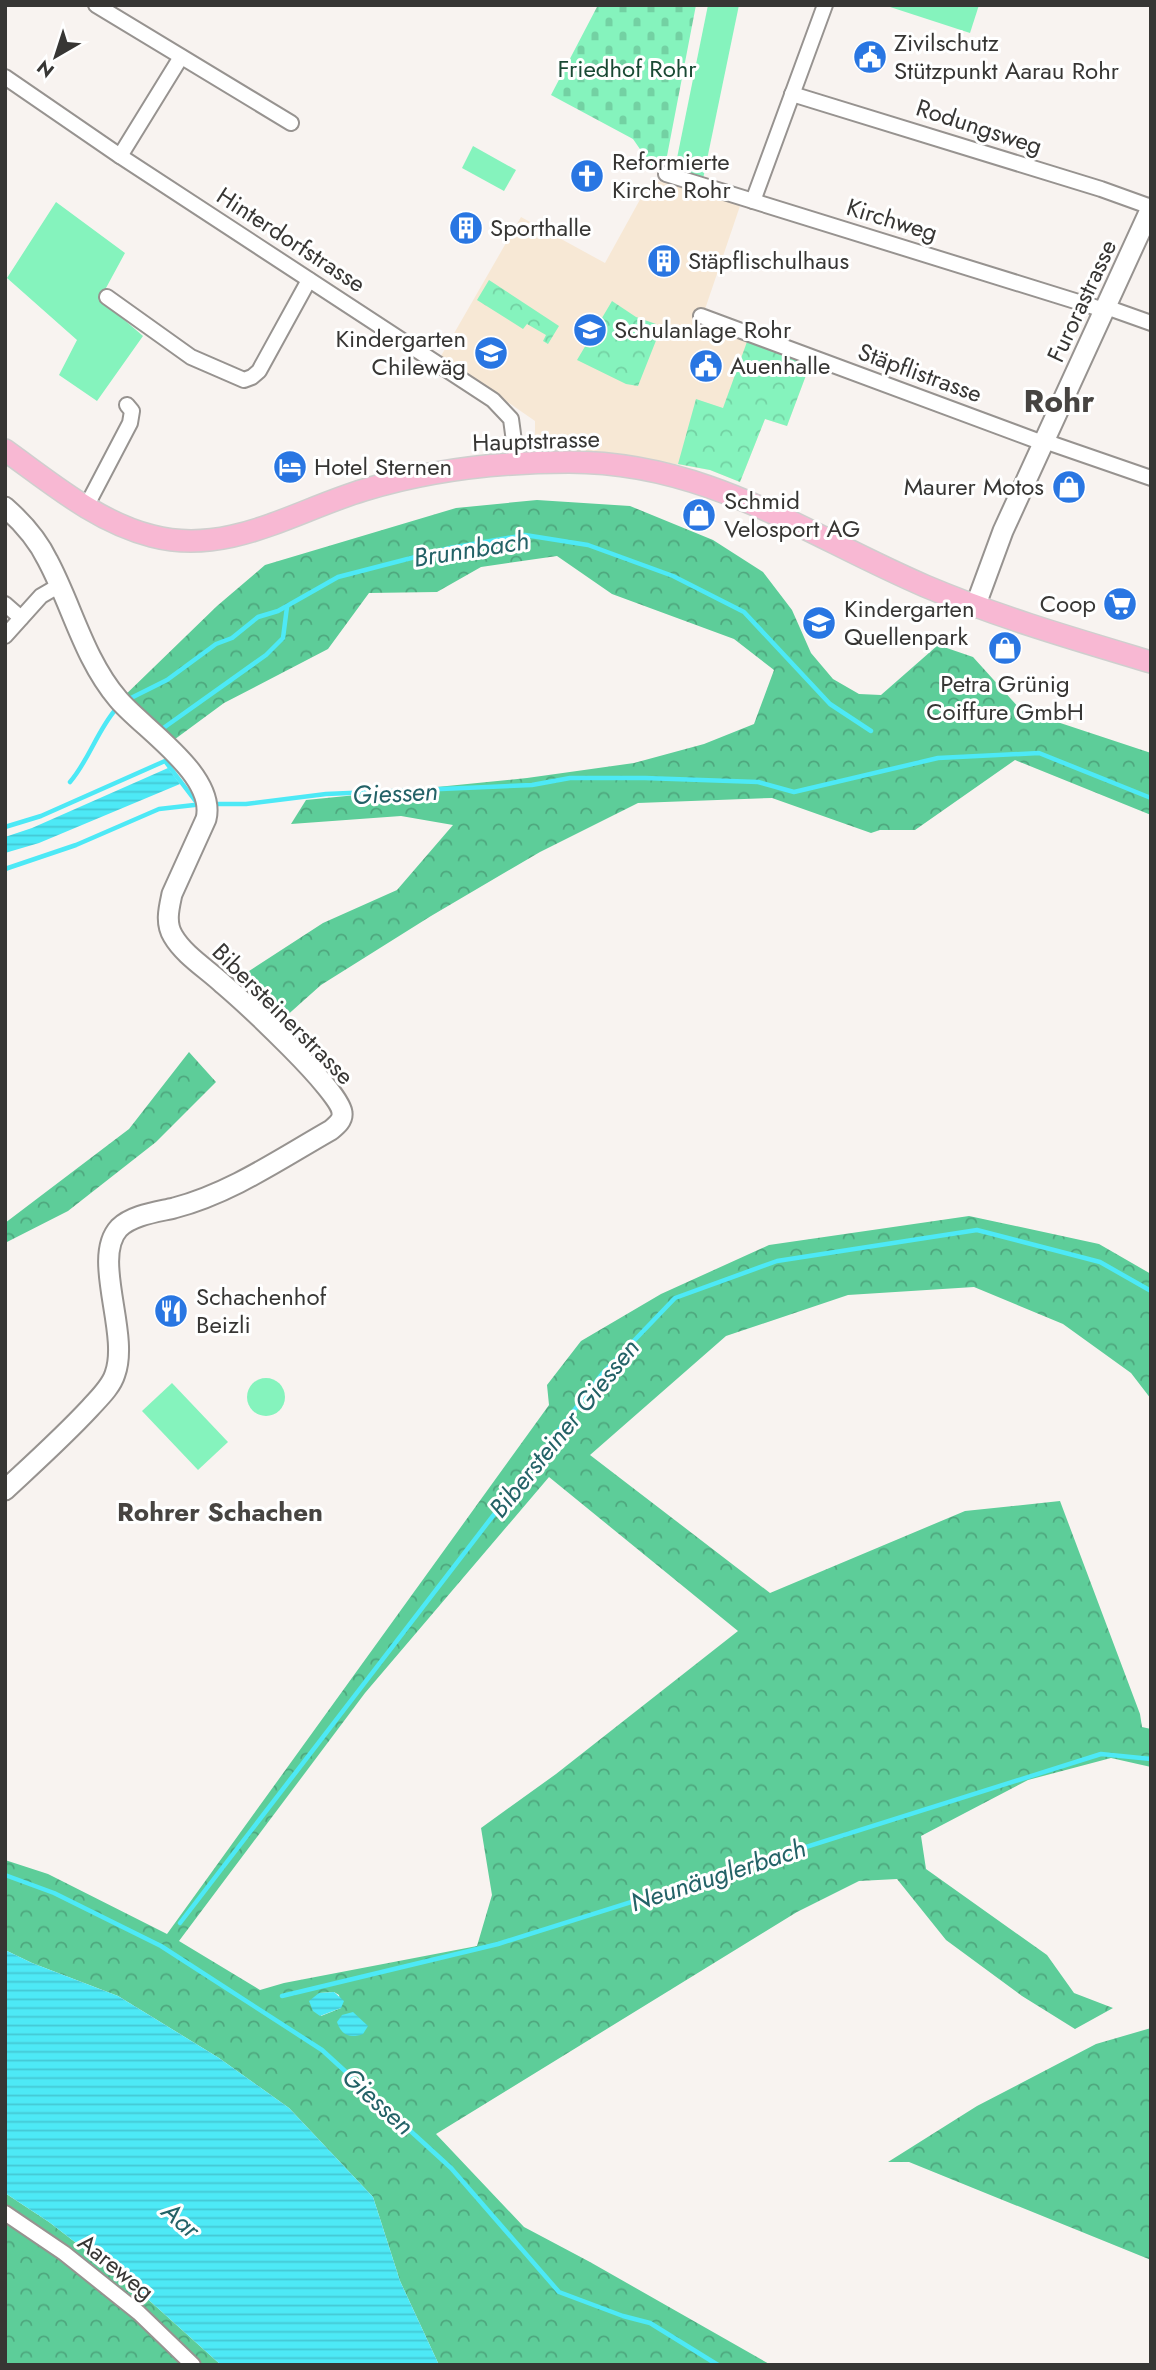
<svg xmlns="http://www.w3.org/2000/svg" width="1156" height="2370" viewBox="0 0 1156 2370" font-family="Jost,sans-serif">
	<defs>
		<pattern id="forest-crowns" width="20" height="18" patternUnits="userSpaceOnUse" patternTransform="scale(1.75)"><rect width="20" height="18" fill="#5dcd99"/><path d="M2 6a3 3 0 1 1 6 0M12 15a3 3 0 1 1 6 0" fill="none" stroke="#4ea77e"/></pattern>
		<pattern id="cemetery-stones" width="16" height="16" patternUnits="userSpaceOnUse" patternTransform="scale(1.75)"><rect width="16" height="16" fill="#85f3bd"/><path d="M2 7V4a2 2 0 0 1 4 0v3zM10 15v-3a2 2 0 0 1 4 0v3z" fill="#73d1a3"/></pattern>
		<pattern id="park-crowns" width="20" height="18" patternUnits="userSpaceOnUse" patternTransform="scale(1.75)"><rect width="20" height="18" fill="#85f3bd"/><path d="M2 6a3 3 0 1 1 6 0M12 15a3 3 0 1 1 6 0" fill="none" stroke="#73d1a3"/></pattern>
		<pattern id="water-rules" width="6" height="5" patternUnits="userSpaceOnUse" patternTransform="scale(1.75)"><rect width="6" height="5" fill="#4de9f6"/><path d="M0 2.5h6" fill="none" stroke="#44c8d4"/></pattern>
	</defs>
	<rect width="100%" height="100%" fill="#f8f3f0"/>
	<!-- education -->
	<path fill="#f7e8d5" d="M665,180L741,203L701,321L811,362L787,426L765,419L740,482L710,470L623,455L540,449L535,439V421L441,356L521,217L605,263L648,185Z"/>
	<!-- grass -->
	<g fill="#85f3bd">
		<path d="M708,5H739L703,179L675,168Z"/>
		<path d="M884,5H979L970,33Z"/>
		<path d="M473,146L516,170L504,191L462,168Z"/>
		<path d="M56,202L125,253L100,299L143,336L97,401L59,375L77,340L7,278Z"/>
		<circle cx="266" cy="1397" r="19"/>
		<path d="M172,1383L228,1442L198,1470L142,1411Z"/>
	</g>
	<!-- forest -->
	<g fill="url(#forest-crowns)" fill-rule="evenodd">
		<path d="M537,500L630,506L713,540L763,572L792,610L811,653L833,679L859,694L881,695L938,645L973,657L1021,710L1151,753V815L1015,760L915,830H880L871,833L772,798L638,803L540,852L431,916L321,985L274,1027L246,973L323,923L397,890L453,825L401,816L291,824L306,800L527,778L634,763L704,744L754,724L774,670L734,639L612,594L557,556L481,567L437,592L369,593L328,649L224,703L167,745L119,701L217,606L265,565L456,508Z"/>
		<path d="M189,1052L216,1082L156,1142L68,1211L5,1243V1223L129,1129Z"/>
		<path d="M969,1216L1099,1244L1151,1274V1399L1131,1373L1063,1324L974,1287L848,1295L726,1336L590,1455L770,1593L965,1511L1060,1501L1140,1714L1142,1727L1151,1729V1767L1111,1758L1028,1780L921,1836L926,1869L1047,1955L1074,1993L1113,2008L1075,2029L1022,1996L946,1940L897,1879L859,1881L797,1912L436,2134L524,2227L590,2262L771,2365H439L400,2281L373,2197L289,2108L219,2058L118,1996L32,1963L5,1950V1860L48,1874L167,1934L549,1405L547,1385L581,1341L661,1294L769,1245ZM549,1477L738,1631L556,1774L481,1828L492,1895L477,1946L284,1983L260,1990L179,1941L365,1693ZM334,1992L339,1995L341,2008L321,2016L319,1993Z"/>
		<path d="M1151,2028V2260L909,2162H888L977,2106L1096,2044Z"/>
		<path d="M5,2193L49,2222L141,2293L221,2365H5Z"/>
	</g>
	<!-- cemetery -->
	<path fill="url(#cemetery-stones)" d="M598,5H696L667,156L651,165L633,139L551,95Z"/>
	<!-- park -->
	<g fill="url(#park-crowns)">
		<path d="M489,280L559,326L548,344L543,341L546,335L527,324L523,329L477,300Z"/>
		<path d="M612,301L636,317L656,324L659,333L638,386L626,384L577,360Z"/>
		<path d="M748,339L811,362L787,426L765,419L740,482L710,470L678,464L696,399L723,408Z"/>
	</g>
	<!-- water -->
	<g fill="url(#water-rules)">
		<path d="M168,768L180,784L39,843L5,853V837L32,828Z"/>
		<path d="M5,1950L32,1963L118,1996L219,2058L289,2108L373,2197L400,2281L439,2365H221L141,2293L49,2222L5,2193Z"/>
		<path d="M334,1992L344,2001L341,2008L320,2016L313,2011L309,2001L319,1993Z"/>
		<path d="M353,2012L368,2026L363,2034C350,2039 341,2035 337,2022L342,2015Z"/>
	</g>
	<g fill="none" stroke-linecap="round" stroke-linejoin="round">
		<!-- stream -->
		<g stroke="#4de9f6" stroke-width="4.5">
			<path d="M129,699L167,680L216,644L232,638L258,617L278,611L338,577L450,548L525,535L588,545L673,576L744,612L830,704L871,731"/>
			<path d="M162,729L266,655L283,638L287,607"/>
			<path d="M70,782C89,760 97,731 116,709"/>
			<path d="M211,804H246L326,794L532,785L570,778H645L758,782L794,792L938,758L1039,753L1151,798"/>
			<path d="M5,827L41,816L165,761L197,803"/>
			<path d="M5,869L76,845L159,809L203,804"/>
			<path d="M5,1875L54,1893L161,1946L322,2050L451,2168L559,2292L623,2316L650,2323L718,2365"/>
			<path d="M180,1923L602,1374L675,1298L777,1261L977,1230L1100,1262L1151,1291"/>
			<path d="M282,1996L498,1944L1101,1754L1151,1759"/>
		</g>
		<!-- street casing -->
		<g stroke="#979390" stroke-width="18">
			<g id="street">
				<path d="M96,5L291,123"/>
				<path d="M5,77L120,156L493,400L511,419L517,464"/>
				<path d="M792,94L1101,189L1151,207"/>
				<path d="M120,156L181,57"/>
				<path d="M666,174L1104,310"/>
				<path d="M753,201L825,5"/>
				<path d="M107,297L191,357L244,380L252,377L259,371L309,280"/>
				<path d="M1106,307L1151,323"/>
				<path d="M701,316L1043,443"/>
				<path d="M1044,441L1151,478"/>
				<path d="M86,507L130,423L132,411L127,405"/>
				<path d="M5,604L21,618"/>
				<path d="M5,636L41,596L60,585"/>
				<path d="M5,2213L64,2253L139,2313L193,2365"/>
			</g>
		</g>
		<!-- secondary casing -->
		<g stroke="#979390" stroke-width="23">
			<g id="secondary">
				<path d="M5,507C22,522 38,540 48,561C72,606 84,659 118,699C142,728 217,775 206,819L172,894C169,908 165,923 173,936C184,955 207,969 223,984C243,1001 342,1092 342,1113C343,1120 337,1125 331,1130C280,1159 231,1193 174,1208C157,1212 132,1215 119,1228C91,1258 130,1333 115,1374C111,1387 99,1398 90,1408C63,1437 34,1463 5,1490"/>
				<path d="M975,607L1003,531L1151,208"/>
			</g>
		</g>
		<!-- primary casing -->
		<g stroke="#cfcfce" stroke-width="24">
			<path id="primary" d="M5,450C51,483 97,522 152,536C228,556 294,511 364,490C429,470 501,462 569,462C708,462 804,534 925,586C998,617 1074,639 1151,662"/>
		</g>
		<!-- street -->
		<use href="#street" stroke="#fff" stroke-width="14"/>
		<!-- secondary -->
		<use href="#secondary" stroke="#fff" stroke-width="19"/>
		<!-- primary -->
		<use href="#primary" stroke="#f8b8d3" stroke-width="21"/>
	</g>
	<!-- icons -->
	<defs>
		<g id="civic-disc" transform="scale(1.75)"><circle r="9.5" fill="#2976e2" stroke="#fff"/><path d="M-.6-6.5H3V-4.5H.6V-3L4-1V1h2V6H-6V1h2V-1L-.6-3ZM-1.2 2.5V6h2.4V2.5Z" fill="#fff"/></g>
		<g id="church-disc" transform="scale(1.75)"><circle r="9.5" fill="#2976e2" stroke="#fff"/><path d="M-1.2-6h2.4v3.5h3.3v2.4h-3.3V6h-2.4V-.1h-3.3v-2.4h3.3Z" fill="#fff"/></g>
		<g id="building-disc" transform="scale(1.75)"><circle r="9.5" fill="#2976e2" stroke="#fff"/><path d="M-4-6H4V6H1V3H-1V6H-4ZM-2.5-4.3h1.7v1.8h-1.7ZM.8-4.3h1.7v1.8H.8ZM-2.5-1h1.7V.8h-1.7ZM.8-1h1.7V.8H.8Z" fill="#fff"/></g>
		<g id="school-disc" transform="scale(1.75)"><circle r="9.5" fill="#2976e2" stroke="#fff"/><path d="M0-5L7-2L0 1L-7-2ZM-4 1L0 2.5L4 1V4Q0 6-4 4Z" fill="#fff"/></g>
		<g id="hotel-disc" transform="scale(1.75)"><circle r="9.5" fill="#2976e2" stroke="#fff"/><path d="M-6-4.5h1.5V1H6V5H4.5V3h-9V5H-6ZM-4 0a1.8 1.8 0 1 1 3.6 0ZM.5 0V-2.5h3Q6-2.5 6 0Z" fill="#fff"/></g>
		<g id="shop-disc" transform="scale(1.75)"><circle r="9.5" fill="#2976e2" stroke="#fff"/><path d="M-5-2.5h2.3a2.7 3.5 0 0 1 5.4 0H5L5.5 6h-11ZM-1.5-2.5h3a1.5 2.3 0 0 0-3 0Z" fill="#fff"/></g>
		<g id="supermarket-disc" transform="scale(1.75)"><circle r="9.5" fill="#2976e2" stroke="#fff"/><path d="M-6-5.5h2.5l.6 2H6L4.5 2H-2.5L-4.4-4H-6ZM-1.5 3.2a1.3 1.3 0 1 0 .1 0ZM3 3.2a1.3 1.3 0 1 0 .1 0Z" fill="#fff"/></g>
		<g id="restaurant-disc" transform="scale(1.75)"><circle r="9.5" fill="#2976e2" stroke="#fff"/><path d="M-5-6h1v4h1v-4h1v4h1v-4h1v5L-1.5 .5V6h-2V.5L-5-1ZM5-6V6H3V1.5H1.5Q1.5-4 5-6Z" fill="#fff"/></g>
	</defs>
	<g fill-rule="evenodd">
		<use href="#civic-disc" x="870" y="57"/>
		<use href="#church-disc" x="587" y="176"/>
		<use href="#building-disc" x="466" y="228"/>
		<use href="#building-disc" x="664" y="261"/>
		<use href="#school-disc" x="590" y="330"/>
		<use href="#school-disc" x="491" y="353"/>
		<use href="#civic-disc" x="706" y="366"/>
		<use href="#hotel-disc" x="290" y="467"/>
		<use href="#shop-disc" x="1069" y="487"/>
		<use href="#shop-disc" x="699" y="515"/>
		<use href="#supermarket-disc" x="1120" y="604"/>
		<use href="#school-disc" x="819" y="623"/>
		<use href="#shop-disc" x="1005" y="648"/>
		<use href="#restaurant-disc" x="171" y="1311"/>
	</g>
	<g text-anchor="middle" stroke-width="6" stroke-linejoin="round" paint-order="stroke">
		<!-- poi labels -->
		<g font-size="24" fill="#373634" stroke="#fff" text-anchor="start">
			<text x="894" y="51">Zivilschutz<tspan x="894" dy="28">Stützpunkt Aarau Rohr</tspan></text>
			<text x="612" y="170">Reformierte<tspan x="612" dy="28">Kirche Rohr</tspan></text>
			<text x="490" y="236">Sporthalle</text>
			<text x="688" y="269">Stäpflischulhaus</text>
			<text x="614" y="338">Schulanlage Rohr</text>
			<text x="466" y="347" text-anchor="end">Kindergarten<tspan x="466" dy="28">Chilewäg</tspan></text>
			<text x="730" y="374">Auenhalle</text>
			<text x="314" y="475">Hotel Sternen</text>
			<text x="1044" y="495" text-anchor="end">Maurer Motos</text>
			<text x="724" y="509">Schmid<tspan x="724" dy="28">Velosport AG</tspan></text>
			<text x="1096" y="612" text-anchor="end">Coop</text>
			<text x="844" y="617">Kindergarten<tspan x="844" dy="28">Quellenpark</tspan></text>
			<text x="1005" y="692" text-anchor="middle">Petra Grünig<tspan x="1005" dy="28">Coiffure GmbH</tspan></text>
			<text x="196" y="1305">Schachenhof<tspan x="196" dy="28">Beizli</tspan></text>
		</g>
		<!-- park labels -->
		<g font-size="24" fill="#1a4934" stroke="#fff">
			<text x="627" y="77">Friedhof Rohr</text>
		</g>
		<!-- street labels -->
		<g font-size="24" fill="#373634" stroke="#fff">
			<text transform="translate(979 127) rotate(18)" y="8">Rodungsweg</text>
			<text transform="translate(892 220) rotate(17)" y="8">Kirchweg</text>
			<text transform="translate(291 240) rotate(33)" y="8">Hinterdorfstrasse</text>
			<text transform="translate(1082 301) rotate(-65)" y="8">Furorastrasse</text>
			<text transform="translate(920 373) rotate(20)" y="8">Stäpflistrasse</text>
			<text transform="translate(536 441) rotate(-2)" y="8">Hauptstrasse</text>
			<text transform="translate(283 1014) rotate(45)" y="8">Bibersteinerstrasse</text>
			<text transform="translate(116 2267) rotate(39)" y="8">Aareweg</text>
		</g>
		<!-- water labels -->
		<g font-size="26" font-style="italic" fill="#236267" stroke="#fff">
			<text transform="translate(471 549) rotate(-9)" y="9">Brunnbach</text>
			<text transform="translate(395 793) rotate(-3)" y="9">Giessen</text>
			<text transform="translate(564 1428) rotate(-51)" y="9">Bibersteiner Giessen</text>
			<text transform="translate(718 1875) rotate(-18)" y="9">Neunäuglerbach</text>
			<text transform="translate(378 2101) rotate(42)" y="9">Giessen</text>
			<text transform="translate(181 2220) rotate(41)" y="9">Aar</text>
		</g>
		<!-- neighbourhood labels -->
		<g font-size="26" font-weight="bold" fill="#474441" stroke="#fff">
			<text x="220" y="1521">Rohrer Schachen</text>
		</g>
		<!-- district labels -->
		<g font-size="32" font-weight="bold" fill="#474441" stroke="#fff">
			<text x="1059" y="412">Rohr</text>
		</g>
	</g>
	<!-- border -->
	<rect width="1156" height="2370" fill="none" stroke="#373634" stroke-width="14"/>
	<!-- north arrow -->
	<g transform="translate(56 56) rotate(219)" stroke="#ffffff" stroke-width="5" paint-order="stroke">
	<path d="M0-5L12 26L0 18L-12 26Z" fill="#373634"/>
	<text y="-10" font-size="19" font-weight="bold" text-anchor="middle" fill="#373634">N</text>
	</g>
</svg>
